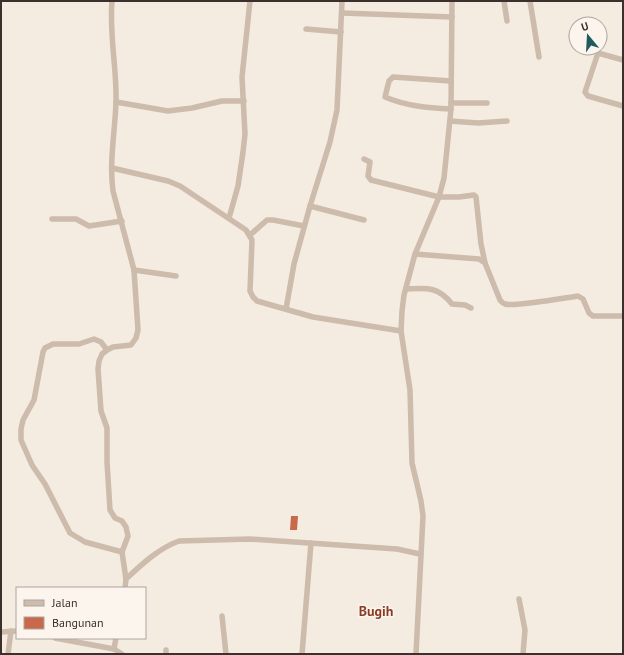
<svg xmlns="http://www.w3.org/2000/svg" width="624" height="655" viewBox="0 0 624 655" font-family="'PT Sans',sans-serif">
	<rect width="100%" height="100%" fill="#f4ebe1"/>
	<!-- building -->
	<path fill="#c8694b" d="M291,516H298L297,530H290Z"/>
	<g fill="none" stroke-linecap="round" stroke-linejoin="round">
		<!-- street -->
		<g stroke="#cdbbac" stroke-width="5.5">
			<path d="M112,1C109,35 117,68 116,102C115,132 109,161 113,191L134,270L138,330L136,338L131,345L113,347L107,350L102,354L99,361L98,369L101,411L107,428V462L110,510L115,518L122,521L126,527L128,536L122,552L126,579L125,588"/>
			<path d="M504,1L507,21"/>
			<path d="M530,1L539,57"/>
			<path d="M342,13L452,17"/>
			<path d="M306,29L341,32"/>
			<path d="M623,60L598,53L585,92L588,96L623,106"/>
			<path d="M451,81L393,77L389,81L385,97C406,106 428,108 451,109"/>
			<path d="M116,102L168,111L192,108L222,101H244"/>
			<path d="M451,103H487"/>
			<path d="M450,121L478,123L507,121"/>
			<path d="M364,159L370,162L368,176L371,180L439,197H459L474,195L476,197L481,244L485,263"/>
			<path d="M112,168L168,181L180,186L246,230L252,240L250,291L253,297L257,301L313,317L401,331"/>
			<path d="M310,206L364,220"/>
			<path d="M229,218L238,186L243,152L245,134L242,77L250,1"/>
			<path d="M52,219H76L89,226L122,221"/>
			<path d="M250,235L267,220H273L304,226"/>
			<path d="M415,254L479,259L485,263L500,300C502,302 502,303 505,304C515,307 564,298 578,296L583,299L589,313L593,316H623"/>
			<path d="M134,270L176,276"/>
			<path d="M406,289C426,288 438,286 452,304L465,305L471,308"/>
			<path d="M286,309L294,264L310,206L330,142L337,110L342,1"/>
			<path d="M107,350L101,342L94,339L79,344H53L45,348L43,352L34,400L23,420L21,429V440L32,465L45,484L70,533L85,542L122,552"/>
			<path d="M126,579C141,565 159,548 179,541L250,539L397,549L420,554"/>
			<path d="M519,599L525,630L523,654"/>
			<path d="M222,616L226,654"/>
			<path d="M1,632L17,631"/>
			<path d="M55,638L114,649L122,654"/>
			<path d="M114,649L116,638"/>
			<path d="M166,650V654"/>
			<path d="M8,654L11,631"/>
			<path d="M302,654L311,543"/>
			<path d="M416,654L423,516L421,501L412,463L410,390L401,331L402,311L404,295L415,254L439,197L444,178L451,109L452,1"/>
		</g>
	</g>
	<g text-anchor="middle" stroke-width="3" stroke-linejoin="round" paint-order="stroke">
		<!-- quarter labels -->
		<g font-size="14" font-weight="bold" fill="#8c3b22" stroke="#fbf5ee">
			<text x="376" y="616">Bugih</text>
		</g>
	</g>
	<!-- border -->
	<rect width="624" height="655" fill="none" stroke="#3b302b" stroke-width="4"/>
	<!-- legend -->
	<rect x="16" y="587" width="130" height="52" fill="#fbf5ee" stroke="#aea6a0"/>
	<rect x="24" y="600" width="20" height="6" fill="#cdbbac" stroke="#aea6a0"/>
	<text x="52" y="607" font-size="12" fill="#3b302b">Jalan</text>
	<rect x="24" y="617" width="20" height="12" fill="#c8694b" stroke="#aea6a0"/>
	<text x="52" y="627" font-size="12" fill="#3b302b">Bangunan</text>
	<!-- north arrow -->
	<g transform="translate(588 36) rotate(342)"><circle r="19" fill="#fbf5ee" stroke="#aea6a0"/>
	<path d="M0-3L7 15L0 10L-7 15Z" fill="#1f5a5e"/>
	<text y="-6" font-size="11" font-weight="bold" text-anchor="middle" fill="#3b302b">U</text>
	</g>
</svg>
